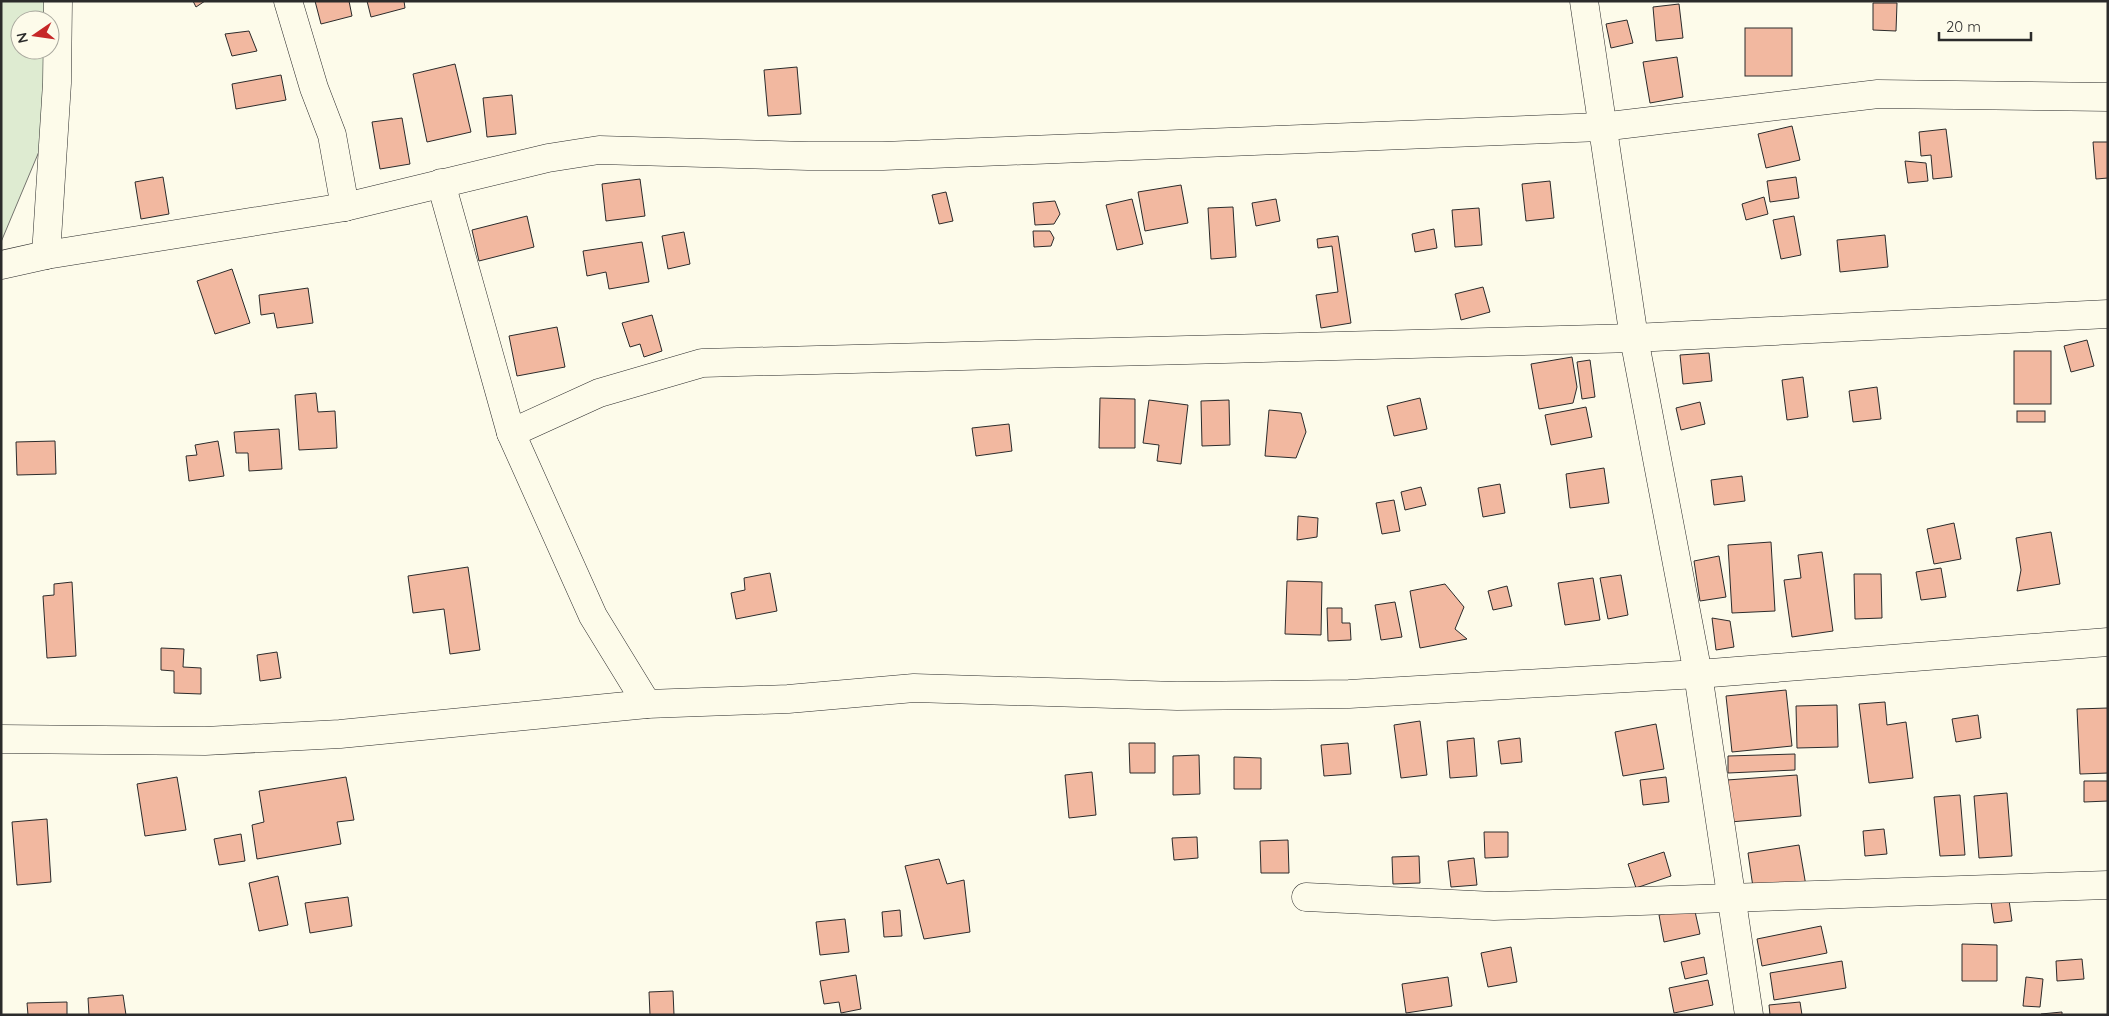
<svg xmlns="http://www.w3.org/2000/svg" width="2109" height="1016" viewBox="0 0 2109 1016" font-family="Quicksand,sans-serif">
	<rect width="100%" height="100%" fill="#fdfbea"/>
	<!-- green -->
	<path fill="#deebd1" stroke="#74746e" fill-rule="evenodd" d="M1,1H55L56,111L1,242ZM20,20H50V50H20Z"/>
	<!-- building -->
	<g fill="#f2b8a0" stroke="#2b2b2b">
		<path d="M193,1H205L196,7Z"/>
		<path d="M315,1H349L352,16L321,24Z"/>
		<path d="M367,1H404L405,8L371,17Z"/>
		<path d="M1873,3H1897L1896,31L1873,30Z"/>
		<path d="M1679,4L1683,38L1656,41L1653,7Z"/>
		<path d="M1627,20L1633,43L1611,48L1606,24Z"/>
		<rect x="1745" y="28" width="47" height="48"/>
		<path d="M249,31L257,51L232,56L225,34Z"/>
		<path d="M1677,57L1683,97L1650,103L1643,62Z"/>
		<path d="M455,64L471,132L427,142L413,74Z"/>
		<path d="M797,67L801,114L768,116L764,70Z"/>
		<path d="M281,75L286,100L236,109L232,84Z"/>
		<path d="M512,95L516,134L487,137L483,98Z"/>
		<path d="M402,118L410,164L380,169L372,122Z"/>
		<path d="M1792,126L1800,160L1766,168L1758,134Z"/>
		<path d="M1946,129L1952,177L1933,179L1931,155L1921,156L1919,132Z"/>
		<path d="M2093,142H2108V178L2096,179Z"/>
		<path d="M1905,161L1926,163L1928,181L1908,183Z"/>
		<path d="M163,177L169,214L141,219L135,182Z"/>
		<path d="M1796,177L1799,198L1770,202L1767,181Z"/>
		<path d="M640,179L645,216L606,221L602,184Z"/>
		<path d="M1550,181L1554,218L1526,221L1522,184Z"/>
		<path d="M1181,185L1188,223L1145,231L1138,192Z"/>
		<path d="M946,192L953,221L939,224L932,195Z"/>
		<path d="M1764,197L1768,214L1746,220L1742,204Z"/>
		<path d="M1132,199L1143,244L1117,250L1106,205Z"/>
		<path d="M1276,199L1280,221L1256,226L1252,203Z"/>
		<path d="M1055,201L1060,214L1054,224L1035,225L1033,203Z"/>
		<path d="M1233,207L1236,257L1211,259L1208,208Z"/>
		<path d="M1479,208L1482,245L1455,247L1452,210Z"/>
		<path d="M527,216L534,247L479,261L472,230Z"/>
		<path d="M1794,216L1801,255L1781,259L1773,220Z"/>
		<path d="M1434,229L1437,248L1415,252L1412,234Z"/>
		<path d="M1033,231H1050L1054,238L1051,246L1034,247Z"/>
		<path d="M684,232L690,264L668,269L662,236Z"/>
		<path d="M1885,235L1888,267L1840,272L1837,240Z"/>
		<path d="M1338,236L1351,323L1321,328L1316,295L1338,292L1332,246L1318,248L1317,239Z"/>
		<path d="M642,242L649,282L609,289L606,272L587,276L583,251Z"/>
		<path d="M232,269L250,323L215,334L197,281Z"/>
		<path d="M1483,287L1490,312L1461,320L1455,294Z"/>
		<path d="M308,288L313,323L277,328L274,313L261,315L259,295Z"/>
		<path d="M652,315L662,351L644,357L640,344L630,347L622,323Z"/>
		<path d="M557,327L565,367L517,376L509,336Z"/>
		<path d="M2087,340L2094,366L2071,372L2064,346Z"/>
		<rect x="2014" y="351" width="37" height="53"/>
		<path d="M1709,353L1712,381L1683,384L1680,355Z"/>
		<path d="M1572,357L1577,387L1573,403L1539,409L1531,364Z"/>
		<path d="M1590,360L1595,397L1582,399L1577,362Z"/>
		<path d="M1803,377L1808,417L1787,420L1782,380Z"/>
		<path d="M1877,387L1881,419L1853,422L1849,391Z"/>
		<path d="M316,393L318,412L335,411L337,448L299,450L295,395Z"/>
		<path d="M1100,398L1135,399V448H1099Z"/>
		<path d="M1420,398L1427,429L1394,436L1387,406Z"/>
		<path d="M1149,400L1188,405L1181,464L1157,461L1159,445L1143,443Z"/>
		<path d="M1229,400L1230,445L1202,446L1201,401Z"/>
		<path d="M1700,402L1705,424L1681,430L1676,408Z"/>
		<path d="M1586,407L1592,437L1551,445L1545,415Z"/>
		<path d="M1269,410L1301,413L1306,432L1296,458L1265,456Z"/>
		<rect x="2017" y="411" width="28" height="11"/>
		<path d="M1009,424L1012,451L976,456L972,428Z"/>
		<path d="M279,429L282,469L249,471L248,453H236L234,432Z"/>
		<path d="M55,441L56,474L17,475L16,442Z"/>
		<path d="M218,441L224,476L189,481L186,456L197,455L195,445Z"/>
		<path d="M1604,468L1609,503L1570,508L1566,474Z"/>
		<path d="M1742,476L1745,501L1714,505L1711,480Z"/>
		<path d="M1500,484L1505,513L1483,517L1478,488Z"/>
		<path d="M1421,487L1426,505L1405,510L1401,492Z"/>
		<path d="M1394,500L1400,531L1382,534L1376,503Z"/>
		<path d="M1298,516L1318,518L1317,537L1297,540Z"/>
		<path d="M1954,523L1961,559L1934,564L1927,529Z"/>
		<path d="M2051,532L2060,584L2017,591L2021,570L2016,538Z"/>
		<path d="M1771,542L1775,611L1732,613L1728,545Z"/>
		<path d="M1822,552L1833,631L1792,637L1784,580L1801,578L1798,555Z"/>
		<path d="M1719,556L1726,597L1700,601L1694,561Z"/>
		<path d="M468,567L480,650L450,654L444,609L413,613L408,576Z"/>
		<path d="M1941,568L1946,597L1921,600L1916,572Z"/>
		<path d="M770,573L777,611L736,619L731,593L745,590L744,578Z"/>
		<path d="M1854,574H1881L1882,618L1855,619Z"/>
		<path d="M1621,575L1628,615L1608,619L1600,578Z"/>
		<path d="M1593,578L1600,620L1565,625L1558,583Z"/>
		<path d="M1287,581L1322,582L1321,635L1285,634Z"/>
		<path d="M72,582L76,656L47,658L43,596L54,595V584Z"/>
		<path d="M1445,584L1464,607L1455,629L1467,639L1420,648L1410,591Z"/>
		<path d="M1507,586L1512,606L1493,610L1488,591Z"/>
		<path d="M1395,602L1402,637L1381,640L1375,605Z"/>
		<path d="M1327,608H1342V623H1350L1351,640L1328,641Z"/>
		<path d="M1712,618L1730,621L1734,647L1716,650Z"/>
		<path d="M161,648L184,649L183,667L201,668V694L174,693V671L161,670Z"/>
		<path d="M277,652L281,678L260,681L257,655Z"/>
		<path d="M1786,690L1792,746L1732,752L1726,696Z"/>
		<path d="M1885,702L1887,725L1906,722L1913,778L1869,783L1859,704Z"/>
		<path d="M1837,705L1838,747L1797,748L1796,706Z"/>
		<path d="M2108,708V773L2080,774L2077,709Z"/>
		<path d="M1978,715L1981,738L1956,742L1952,719Z"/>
		<path d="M1420,721L1427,775L1401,778L1394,725Z"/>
		<path d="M1656,724L1664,769L1623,776L1615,732Z"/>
		<path d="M1474,738L1477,776L1450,778L1447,741Z"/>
		<path d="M1520,738L1522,762L1501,764L1498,741Z"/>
		<path d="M1129,743H1155V773H1130Z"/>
		<path d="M1348,743L1351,774L1324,776L1321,745Z"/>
		<path d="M1795,754V770L1728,773V756Z"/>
		<path d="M1199,755L1200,794L1173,795V756Z"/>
		<path d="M1234,757L1261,758V789H1234Z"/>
		<path d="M1092,772L1096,815L1069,818L1065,775Z"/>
		<path d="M1797,775L1801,816L1730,822L1727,780Z"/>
		<path d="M177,777L186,830L145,836L137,784Z"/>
		<path d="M346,777L354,820L337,822L341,844L257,859L252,825L264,822L259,791Z"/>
		<path d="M1666,777L1669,802L1643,805L1640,780Z"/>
		<path d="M2084,781H2108V801L2084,802Z"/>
		<path d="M2007,793L2012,856L1979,858L1974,796Z"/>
		<path d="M1960,795L1965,855L1940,856L1934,797Z"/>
		<path d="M47,819L51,882L17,885L12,822Z"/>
		<path d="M1884,829L1887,854L1865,856L1863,831Z"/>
		<path d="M1484,832H1508V857L1485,858Z"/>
		<path d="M241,834L245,861L219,865L214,839Z"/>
		<path d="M1197,837L1198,858L1174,860L1172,838Z"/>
		<path d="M1288,840L1289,873H1261L1260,841Z"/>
		<path d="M1799,845L1806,886L1754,894L1748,853Z"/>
		<path d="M1664,852L1671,876L1636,888L1628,864Z"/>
		<path d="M1419,856L1420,883L1393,884L1392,857Z"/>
		<path d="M1474,858L1477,885L1451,887L1448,861Z"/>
		<path d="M939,859L947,884L964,880L970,932L924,939L905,866Z"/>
		<path d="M278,876L288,925L259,931L249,883Z"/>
		<path d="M348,897L352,926L310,933L305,903Z"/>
		<path d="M2009,900L2012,921L1994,923L1991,902Z"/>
		<path d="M1694,907L1700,934L1664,942L1659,915Z"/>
		<path d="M900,910L902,936L884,937L882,912Z"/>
		<path d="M845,919L849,952L820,955L816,922Z"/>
		<path d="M1821,926L1827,953L1762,966L1757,939Z"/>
		<path d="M1962,944L1997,945V981H1962Z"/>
		<path d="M1511,947L1517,982L1488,987L1481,953Z"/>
		<path d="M1704,957L1707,974L1685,979L1681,962Z"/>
		<path d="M2082,959L2084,979L2057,981L2056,961Z"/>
		<path d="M1842,961L1846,988L1774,1000L1770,973Z"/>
		<path d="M856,975L861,1009L841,1013L839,1002L824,1004L820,981Z"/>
		<path d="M1448,977L1452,1006L1406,1013L1402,984Z"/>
		<path d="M2026,977L2043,979L2040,1007L2023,1006Z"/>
		<path d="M1708,980L1713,1005L1674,1013L1669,988Z"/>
		<path d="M673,991L674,1015H650L649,992Z"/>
		<path d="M123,995L126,1015H89L88,998Z"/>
		<path d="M67,1002V1015H28L27,1003Z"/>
		<path d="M1800,1002L1802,1015H1770L1769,1005Z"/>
		<path d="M2062,1012V1015H2041V1014Z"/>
	</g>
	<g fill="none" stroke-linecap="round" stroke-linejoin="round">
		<!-- minor casing -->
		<g stroke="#2b2b2b" stroke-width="29">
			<g id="minor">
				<path d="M288,1L314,88L332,135L345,207"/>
				<path d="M1584,1L1634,338L1698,674L1749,1015"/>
				<path d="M441,183L511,433L593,616L647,704"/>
				<path d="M46,255L57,83L58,1"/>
				<path d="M1,265L46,255L345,207L548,158L599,150L808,156H883L1601,127L1878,94L2108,97"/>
				<path d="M511,433L599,393L702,363L1634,338L2108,314"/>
				<path d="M1,739L205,741L340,734L647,704L788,699L914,688L1177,696L1349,694L1698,674L2108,642"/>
				<path d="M1306,897L1494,906L2108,885"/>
			</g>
		</g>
		<!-- minor -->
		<use href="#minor" stroke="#fdfbea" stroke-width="28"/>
	</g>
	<!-- border -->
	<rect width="2109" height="1016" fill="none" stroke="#2b2b2b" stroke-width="5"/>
	<!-- north arrow -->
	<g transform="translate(35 35) rotate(257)"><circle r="24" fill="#fdfbea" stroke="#a9a89e"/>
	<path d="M0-4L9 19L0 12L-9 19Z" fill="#c62828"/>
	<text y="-8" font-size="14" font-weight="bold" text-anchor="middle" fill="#2b2b2b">N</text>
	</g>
	<!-- scale -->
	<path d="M1939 32v8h92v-8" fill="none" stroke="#2b2b2b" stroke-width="2.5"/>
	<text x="1946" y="32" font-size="15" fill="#2b2b2b" stroke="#fdfbea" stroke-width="4" paint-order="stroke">20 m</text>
</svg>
